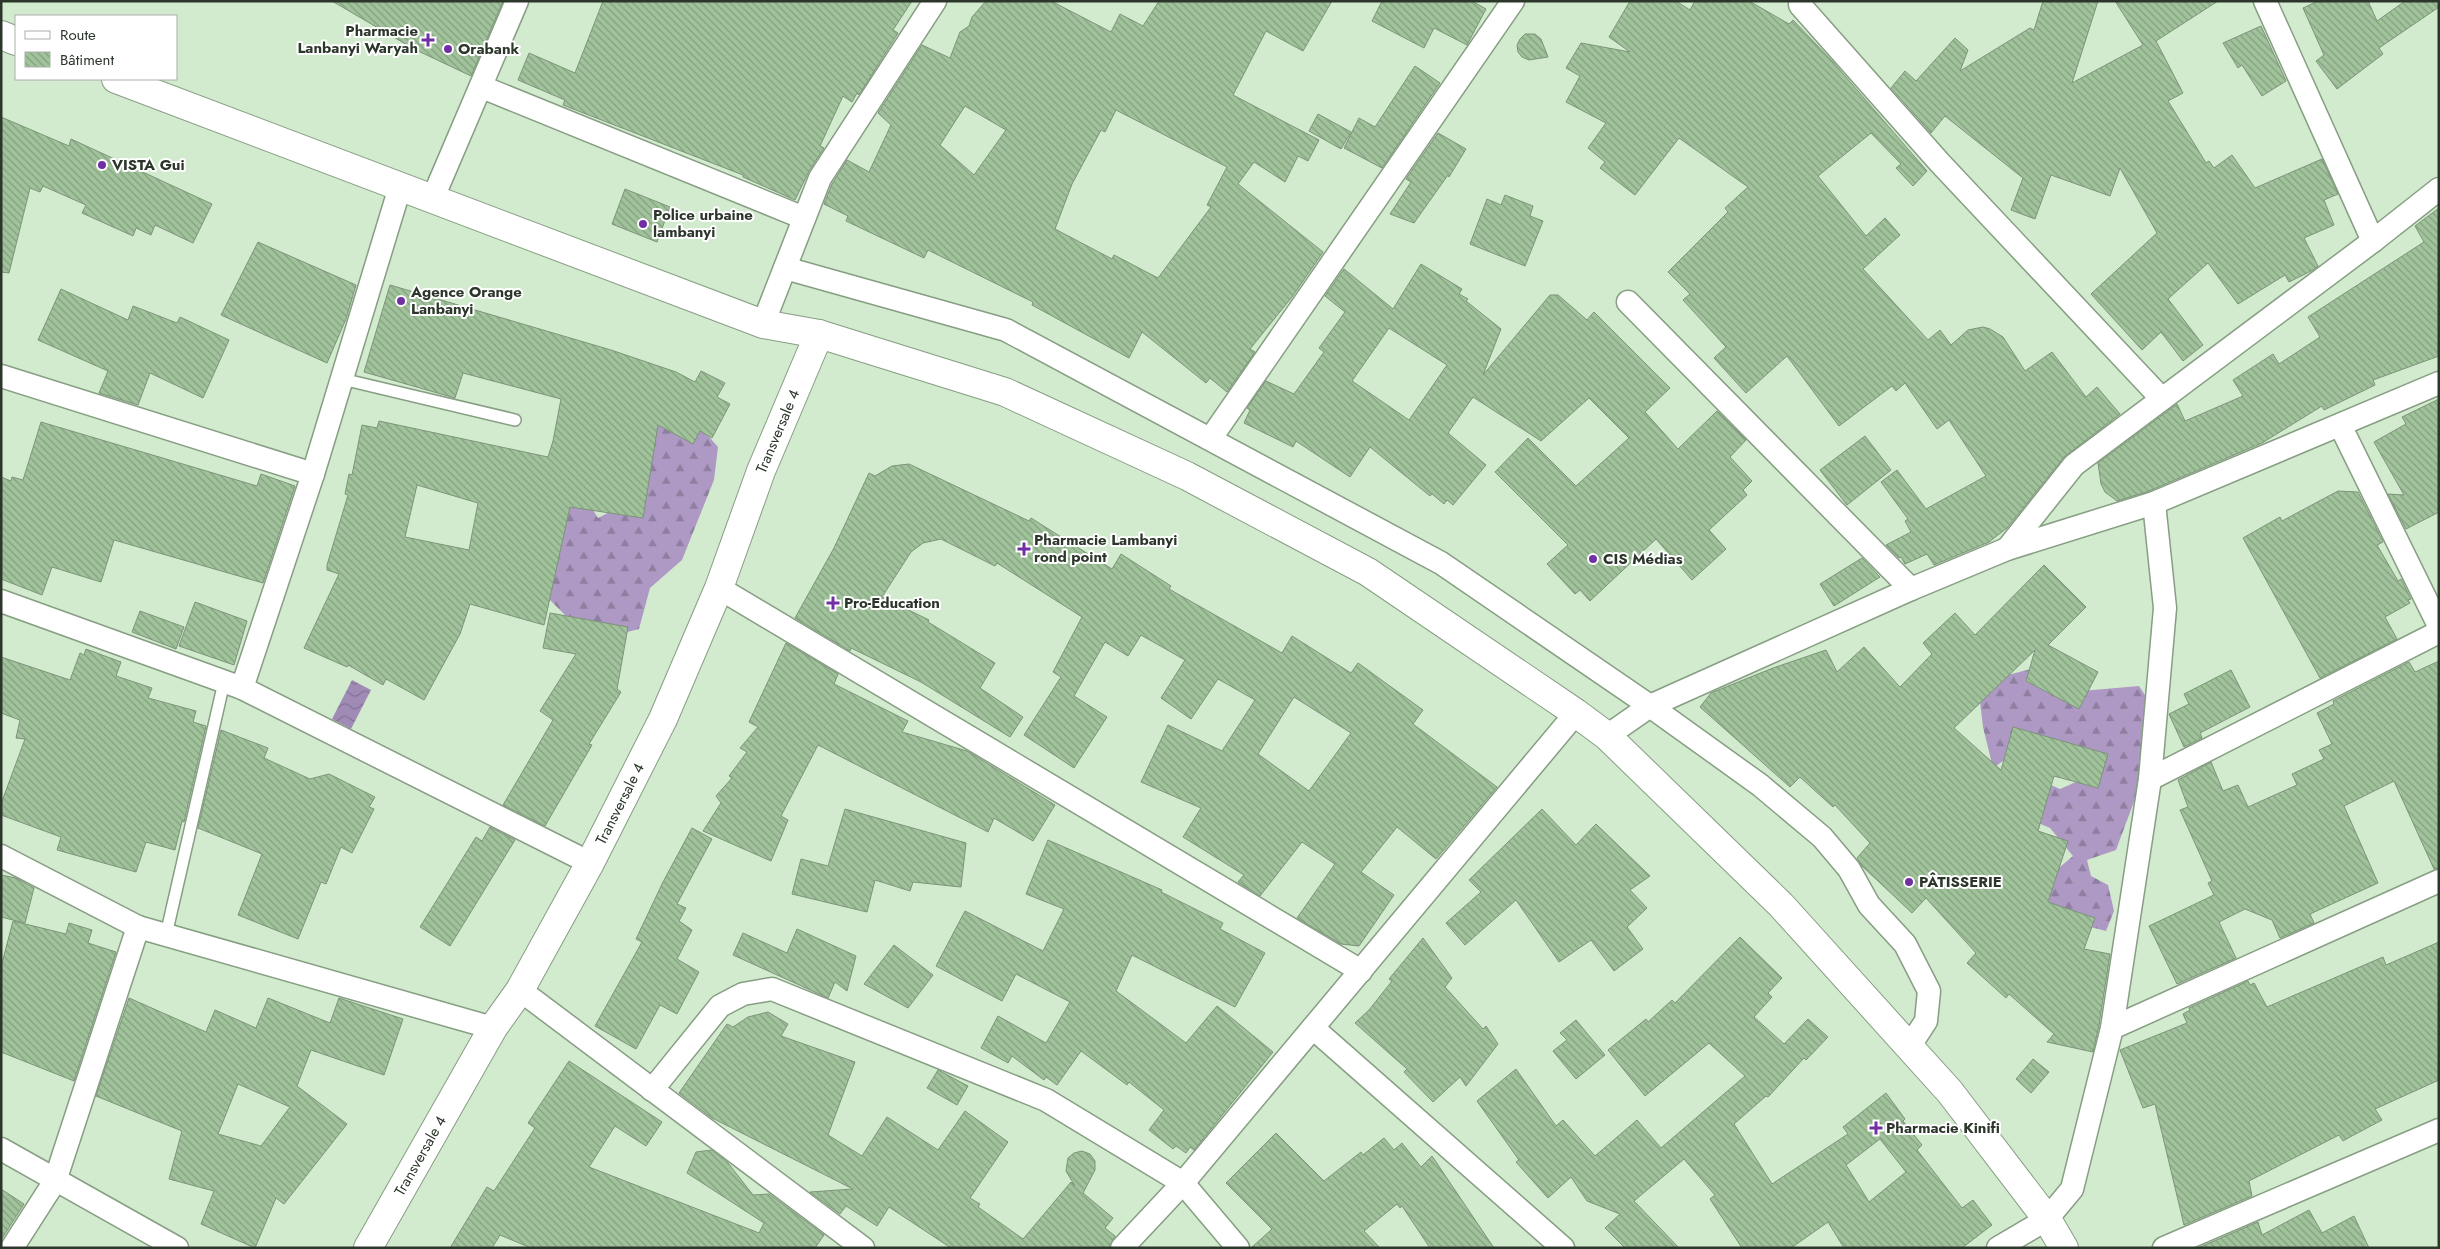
<svg xmlns="http://www.w3.org/2000/svg" width="2440" height="1249" viewBox="0 0 2440 1249" font-family="Jost,sans-serif">
	<defs>
		<pattern id="forest-firs" width="22" height="20" patternUnits="userSpaceOnUse" patternTransform="scale(1.25)"><rect width="22" height="20" fill="#ae99c5"/><path d="M5 1l3.5 6h-7zM16 11l3.5 6h-7z" fill="#8e7ea0"/></pattern>
		<pattern id="water-waves" width="16" height="10" patternUnits="userSpaceOnUse" patternTransform="scale(1.25)"><rect width="16" height="10" fill="#a08bb6"/><path d="M0 5q4-4 8 0t8 0" fill="none" stroke="#837294"/></pattern>
		<pattern id="building-back-hatch" width="6" height="6" patternUnits="userSpaceOnUse" patternTransform="scale(1.25)"><rect width="6" height="6" fill="#a1c39b"/><path d="M-1 5l2 2M0 0l6 6M5-1l2 2" fill="none" stroke="#839f7f"/></pattern>
	</defs>
	<rect width="100%" height="100%" fill="#d2ebce"/>
	<!-- forest -->
	<g fill="url(#forest-firs)">
		<path d="M623,401L703,430L718,447L714,480L682,560L650,588L639,629L619,634L574,624L540,590L566,503L586,499L598,518L637,498Z"/>
		<path d="M2031,669L2070,692L2139,686L2165,725L2142,766L2135,799L2116,850L2087,860L2091,876L2108,885L2114,911L2106,931L2075,923L2050,912L2047,878L2073,856L2050,828L2008,810L2035,778L2060,789L2092,775L2030,742L1993,768L1983,727L1979,693L1992,679Z"/>
	</g>
	<!-- water -->
	<path fill="url(#water-waves)" d="M352,680L371,690L351,729L332,719Z"/>
	<!-- building -->
	<g fill="url(#building-back-hatch)" stroke="#7c9479" fill-rule="evenodd">
		<path d="M332,1H503L471,76L414,49Z"/>
		<path d="M603,1H912L893,30L898,33L859,95L857,93L852,102L843,96L820,146L824,148L809,171L795,200L743,177V175L563,105L565,100L518,80L529,53L575,73Z"/>
		<path d="M986,1H1051L1111,32L1120,14L1143,26L1159,1H1332L1303,51L1266,31L1233,95L1319,140L1308,161L1298,156L1285,182L1254,162L1238,184L1323,252L1292,297L1250,349L1255,352L1227,392L1210,378L1206,383L1142,332L1129,358L1032,305L1033,302L928,250L924,258L846,221L848,216L824,204L832,184L847,160L869,172L891,125L878,113L922,45L950,58L960,32L969,26L972,17ZM965,106L1006,130L974,175L940,145ZM1116,110L1227,167L1207,205L1211,207L1158,278L1114,255L1112,259L1055,229L1072,184L1101,130L1105,132Z"/>
		<path d="M1382,1H1472L1486,9L1467,45L1434,28L1424,48L1372,21Z"/>
		<path d="M1630,1H1676L1690,10L1695,1H1749L1789,24L1793,20L1832,61L1927,171L1913,186L1896,168L1901,164L1871,133L1818,176L1866,236L1885,218L1900,235L1863,269L1928,340L1940,330L1951,345L1968,330L1983,327L1990,329L2003,337L2025,371L2052,352L2086,397L2097,387L2120,414L2064,457L2007,528L1989,542L1934,565L1927,554L1905,564L1901,557L1899,558L1886,545L1911,532L1905,521L1908,519L1881,482L1897,470L1926,509L1986,476L1949,420L1937,429L1905,383L1896,391L1892,386L1839,426L1787,356L1746,393L1714,358L1726,347L1683,300L1690,294L1668,272L1728,212L1725,208L1748,187L1679,138L1635,195L1600,168L1605,162L1588,148L1606,123L1566,102L1580,76L1566,68L1581,43L1630,52L1609,37Z"/>
		<path d="M2043,1H2098L2072,83L2143,45L2115,1H2218L2156,41L2183,93L2168,101L2206,163L2209,161L2214,168L2232,155L2255,188L2322,159L2338,194L2324,200L2334,225L2304,238L2318,266L2313,270L2289,282L2285,275L2238,304L2208,263L2168,299L2203,345L2183,361L2161,332L2142,350L2091,294L2157,233L2120,168L2110,196L2051,175L2035,219L2011,210L2023,178L1945,116L1931,133L1891,88L1905,71L1916,81L1955,38L1968,50L1960,71L2030,28L2034,30Z"/>
		<path d="M2318,1H2368L2377,21L2405,1H2439V7L2379,48L2383,54L2337,89L2316,61L2324,55L2303,8Z"/>
		<path d="M2261,26L2286,81L2262,96L2242,65L2238,68L2223,43Z"/>
		<path d="M1525,34H1535L1541,39L1548,57L1529,60L1522,57L1518,52L1517,45L1520,39Z"/>
		<path d="M1415,66L1440,83L1382,168L1344,148L1359,118L1375,127Z"/>
		<path d="M1318,114L1351,132L1341,149L1309,131Z"/>
		<path d="M1,117L69,146L71,139L212,204L193,243L155,225L151,235L136,228L133,236L82,213L86,205L43,186L40,192L30,188L9,273L1,272Z"/>
		<path d="M1438,133L1466,149L1449,177L1448,175L1414,223L1390,214L1411,182L1406,179Z"/>
		<path d="M625,189L670,207L657,242L612,224Z"/>
		<path d="M1505,195L1533,206L1530,216L1543,221L1525,266L1470,244L1487,199L1501,205Z"/>
		<path d="M2439,208V356L2373,380L2375,385L2324,410L2322,406L2262,443L2149,491L2117,501L2105,492L2101,484L2098,463L2177,404L2185,421L2243,396L2233,380L2273,354L2279,364L2320,337L2308,317L2424,242L2415,226Z"/>
		<path d="M258,242L356,285L346,319L327,363L221,315Z"/>
		<path d="M1421,264L1462,289L1459,294L1468,299L1466,301L1501,329L1483,375L1550,295H1558L1587,320L1594,312L1670,388L1645,412L1678,449L1717,411L1746,440L1730,457L1752,481L1743,490L1747,495L1709,530L1726,549L1692,580L1656,539L1590,601L1580,590L1575,594L1547,564L1568,545L1495,472L1528,438L1576,486L1629,438L1589,398L1541,441L1473,397L1448,433L1486,465L1453,505L1447,500L1444,504L1432,494L1430,496L1370,447L1350,477L1296,441L1293,447L1244,423L1250,410L1247,408L1266,381L1294,394L1324,352L1319,348L1345,312L1325,296L1344,269L1393,309ZM1389,328L1447,365L1409,420L1352,381Z"/>
		<path d="M390,285L611,350L676,372L695,382L701,371L725,383L717,397L730,404L712,438L700,431L693,444L658,425L643,518L570,507L544,625L470,604L460,634L424,700L386,679L383,685L348,665L347,667L304,648L339,574L327,570V565L348,495L345,494L349,474L352,475L362,425L377,428L379,421L548,457L553,441L561,399L463,373L455,398L364,372ZM417,485L478,503L469,550L405,537Z"/>
		<path d="M61,289L128,320L133,306L177,323L180,317L229,340L203,398L150,373L138,405L99,393L108,371L38,340Z"/>
		<path d="M2439,399V512L2406,529L2388,494L2404,495L2374,442L2406,424L2402,417Z"/>
		<path d="M41,422L257,486L261,474L295,486L263,583L114,540L101,582L52,567L42,595L1,579V477L11,481L12,477L23,480Z"/>
		<path d="M1865,436L1891,470L1847,505L1820,470Z"/>
		<path d="M909,464L1029,521L1031,518L1112,569L1121,554L1171,586L1169,589L1282,653L1292,636L1351,673L1358,663L1423,710L1413,724L1497,787L1436,859L1397,827L1361,872L1394,895L1359,946L1341,944L1297,918L1335,864L1302,842L1260,896L1238,882L1244,875L1183,837L1201,808L1141,782L1168,725L1222,751L1255,700L1218,679L1191,719L1161,698L1185,660L1141,635L1128,656L1105,642L1074,696L1107,717L1074,768L1024,735L1061,677L1053,672L1082,617L997,563L995,566L941,539L923,543L911,552L882,597L929,620L928,622L995,663L980,688L1023,717L1010,737L921,682L851,648L850,651L795,618L834,548L869,473L875,476L892,466ZM1294,697L1351,733L1309,791L1258,754Z"/>
		<path d="M2338,491L2358,492L2383,542L2377,545L2398,581L2401,579L2411,599L2408,600L2410,603L2385,617L2397,639L2320,678L2243,538L2280,517L2282,521Z"/>
		<path d="M1862,558L1880,577L1834,606L1820,584Z"/>
		<path d="M2044,565L2086,607L2048,645L2098,672L2079,709L2026,681L2035,650L1954,728L2001,770L2013,727L2108,754L2098,788L2054,776L2038,831L2068,841L2048,902L2095,918L2084,949L2110,954L2099,1025L2093,1052L2047,1042L2054,1034L2009,994L2006,998L1967,963L1976,953L1926,898L1912,913L1862,866L1857,858L1870,843L1835,805L1833,807L1800,777L1790,787L1700,707L1711,693L1773,668L1826,650L1837,672L1864,647L1900,687L1932,654L1923,643L1955,613L1975,635Z"/>
		<path d="M195,602L247,621L234,665L179,646Z"/>
		<path d="M140,611L184,627L176,649L132,632Z"/>
		<path d="M550,613L628,627L617,689L621,692L589,744L592,745L545,826L503,805L553,720L540,711L576,654L543,648Z"/>
		<path d="M786,643L838,674L834,684L908,721L902,732L967,751L1055,805L1033,841L994,818L988,832L818,745L781,816L788,820L771,861L703,831L721,803L716,796L732,778L729,776L747,752L740,748L758,727L749,722Z"/>
		<path d="M86,649L121,662L116,676L152,688L148,698L196,711L193,722L206,726L184,822L182,821L175,850L146,842L136,872L57,850L61,837L1,815V804L25,739L16,738L20,720L1,713V657L70,680L80,653L84,655Z"/>
		<path d="M2439,661V868L2434,869L2394,781L2344,806L2378,883L2310,914L2314,923L2280,938L2272,920L2245,909L2219,922L2236,958L2177,984L2149,926L2214,895L2208,883L2212,881L2180,810L2188,807L2178,780L2211,762L2223,791L2238,785L2248,807L2297,785L2292,774L2324,759L2319,750L2332,744L2317,713L2334,704L2333,701L2409,662L2415,672Z"/>
		<path d="M2231,670L2250,707L2200,733L2202,738L2184,747L2169,714L2189,704L2184,694Z"/>
		<path d="M221,730L268,748L264,758L310,779L329,774L375,797L369,807L374,809L352,853L341,847L326,884L321,882L298,939L238,915L262,854L198,828Z"/>
		<path d="M845,809L966,843L961,887L913,882L910,891L875,880L867,912L792,894L801,859L828,866Z"/>
		<path d="M1542,809L1576,845L1596,824L1650,876L1630,890L1647,908L1627,927L1643,949L1614,971L1591,940L1559,962L1516,900L1465,945L1446,923L1481,892L1469,880Z"/>
		<path d="M490,827L515,840L450,946L420,927L476,837L482,841Z"/>
		<path d="M692,828L712,839L677,904L686,908L679,921L692,930L677,959L699,972L677,1014L660,1005L636,1049L595,1026L642,942L636,939L663,882Z"/>
		<path d="M1048,840L1162,890L1161,892L1223,923L1220,929L1265,953L1235,1007L1132,955L1116,991L1186,1043L1217,1006L1273,1052L1194,1150L1190,1147L1186,1153L1176,1146L1173,1149L1149,1130L1164,1110L1129,1082L1127,1085L1081,1051L1057,1085L1046,1077L1044,1080L1012,1056L1008,1063L981,1048L998,1016L1046,1043L1070,1002L1016,974L1002,1001L936,966L965,911L1043,951L1064,909L1026,894Z"/>
		<path d="M1,875L16,878L34,888L25,923L1,917Z"/>
		<path d="M13,921L66,934L69,923L92,930L88,943L116,952L74,1081L1,1052V967Z"/>
		<path d="M797,929L856,956L847,991L835,982L828,998L733,955L743,933L787,953Z"/>
		<path d="M1740,937L1782,978L1768,993L1772,997L1754,1017L1784,1044L1808,1019L1828,1037L1806,1060L1804,1058L1768,1097L1766,1096L1734,1124L1772,1184L1848,1134L1843,1127L1886,1093L1905,1119L1903,1121L1922,1145L1917,1150L1962,1208L1973,1200L1992,1225L1962,1248H1844L1828,1222L1791,1248H1742L1710,1199L1715,1195L1684,1159L1634,1201L1679,1248H1625L1605,1228L1620,1214L1587,1201L1571,1177L1548,1198L1516,1162L1519,1160L1477,1101L1516,1069L1556,1126L1563,1120L1595,1156L1637,1120L1661,1148L1745,1076L1709,1043L1645,1096L1608,1050L1646,1019L1648,1022L1672,1000L1675,1003ZM1880,1139L1906,1172L1869,1202L1846,1165Z"/>
		<path d="M1423,938L1452,978L1445,987L1483,1029L1486,1026L1498,1044L1466,1086L1460,1077L1433,1102L1404,1072L1407,1069L1355,1023L1369,1010L1392,981L1389,979Z"/>
		<path d="M2439,942V1080L2375,1109L2382,1120L2350,1137L2343,1141L2339,1135L2249,1181L2252,1196L2184,1225L2155,1104L2143,1108L2120,1050L2187,1023L2183,1014L2190,1010L2189,1008L2248,981L2250,985L2254,983L2267,1007L2383,957L2386,965Z"/>
		<path d="M894,945L933,975L908,1008L864,984Z"/>
		<path d="M129,998L206,1032L215,1010L256,1028L268,998L330,1023L339,998L403,1019L384,1075L311,1050L297,1086L347,1124L284,1204L276,1198L255,1248L201,1224L214,1191L169,1179L182,1131L96,1096ZM238,1084L290,1107L261,1146L218,1134Z"/>
		<path d="M768,1012L788,1024L781,1036L855,1062L828,1135L862,1156L887,1117L938,1150L965,1111L1008,1142L970,1198L980,1204L978,1207L1023,1239L1071,1182L1075,1186L1066,1171L1068,1158L1074,1153L1082,1151L1090,1154L1095,1161V1170L1083,1193L1113,1218L1105,1228L1115,1236L1109,1248H951L889,1207L877,1226L846,1206L840,1214L810,1192L853,1189L712,1118L679,1093L727,1024L733,1027L748,1017Z"/>
		<path d="M1576,1020L1605,1055L1576,1079L1553,1051L1567,1040L1560,1033Z"/>
		<path d="M2033,1059L2049,1072L2031,1093L2016,1079Z"/>
		<path d="M569,1061L662,1122L646,1146L615,1126L589,1167L759,1233L764,1223L687,1173L696,1152L712,1150L728,1163L753,1195L769,1194L824,1235L815,1248H531L500,1235L492,1248H450L487,1187L494,1191L535,1128L528,1123Z"/>
		<path d="M938,1070L968,1086L957,1105L927,1088Z"/>
		<path d="M1276,1133L1324,1181L1361,1152L1363,1155L1384,1138L1394,1150L1402,1143L1421,1167L1432,1156L1494,1248H1430L1402,1206L1400,1208L1397,1204L1364,1231L1380,1248H1251L1272,1229L1226,1183Z"/>
		<path d="M1,1189L24,1204L1,1240Z"/>
		<path d="M2309,1210L2322,1233L2354,1216L2369,1248H2198L2258,1222L2262,1235Z"/>
	</g>
	<g fill="none" stroke-linecap="round" stroke-linejoin="round">
		<!-- lane casing -->
		<g stroke="#869e82" stroke-width="14">
			<g id="lane">
				<path d="M342,379L515,420"/>
				<path d="M166,935L224,682"/>
			</g>
		</g>
		<!-- street casing -->
		<g stroke="#869e82" stroke-width="25">
			<g id="street">
				<path d="M2265,1L2373,241"/>
				<path d="M1800,5L1940,163L2162,399"/>
				<path d="M482,87L804,218"/>
				<path d="M432,200L517,1"/>
				<path d="M785,268L1006,330L1441,563L1650,706L1760,785L1822,837L1849,869L1869,905L1905,944L1929,991L1926,1021L1909,1047"/>
				<path d="M1628,302L1911,589"/>
				<path d="M763,324L820,178L935,1"/>
				<path d="M1,376L313,474"/>
				<path d="M2341,427L2439,626"/>
				<path d="M1211,438L1513,1"/>
				<path d="M2007,549L2074,465L2373,241L2439,189"/>
				<path d="M719,588L1361,971"/>
				<path d="M1,601L242,688L590,863"/>
				<path d="M242,688L313,474L400,187"/>
				<path d="M1607,736L1650,706L1911,589L2007,549L2154,503L2439,383"/>
				<path d="M2150,779L2439,632"/>
				<path d="M1,856L138,927L493,1028"/>
				<path d="M520,990L863,1248"/>
				<path d="M1313,1028L1563,1248"/>
				<path d="M2112,1028L2439,881"/>
				<path d="M652,1090L720,1006L743,994L772,989L1046,1100L1183,1183L1238,1248"/>
				<path d="M1,1149L177,1248"/>
				<path d="M12,1248L55,1181L138,927"/>
				<path d="M1122,1248L1183,1183L1576,713"/>
				<path d="M1998,1248L2047,1219L2072,1189L2112,1028L2150,779L2165,608L2154,503"/>
				<path d="M2164,1248L2439,1130"/>
			</g>
		</g>
		<!-- secondary casing -->
		<g stroke="#869e82" stroke-width="30">
			<g id="secondary">
				<path id="s1" d="M368,1248L493,1028L520,990L590,863L663,719L719,588L761,471L819,334"/>
			</g>
		</g>
		<!-- primary casing -->
		<g stroke="#869e82" stroke-width="30">
			<g id="primary">
				<path d="M1,35L16,41"/>
				<path d="M116,79L763,324L819,334L1005,392L1187,476L1368,572L1576,713L1607,736L1781,905L1950,1092L2047,1219L2064,1248"/>
			</g>
		</g>
		<!-- lane -->
		<use href="#lane" stroke="#fff" stroke-width="11"/>
		<!-- street -->
		<use href="#street" stroke="#fff" stroke-width="22"/>
		<!-- secondary -->
		<use href="#secondary" stroke="#fff" stroke-width="28"/>
		<!-- primary -->
		<use href="#primary" stroke="#fff" stroke-width="28"/>
	</g>
	<!-- markers -->
	<g fill="#712fa4" stroke="#fff" stroke-width="2">
		<path d="M425.5 32.5h5v5h5v5h-5v5h-5v-5h-5v-5h5z"/>
		<circle cx="448" cy="49" r="5"/>
		<circle cx="102" cy="165" r="5"/>
		<circle cx="643" cy="224" r="5"/>
		<circle cx="401" cy="301" r="5"/>
		<path d="M1021.5 541.5h5v5h5v5h-5v5h-5v-5h-5v-5h5z"/>
		<circle cx="1593" cy="559" r="5"/>
		<path d="M830.5 595.5h5v5h5v5h-5v5h-5v-5h-5v-5h5z"/>
		<circle cx="1909" cy="882" r="5"/>
		<path d="M1873.5 1120.5h5v5h5v5h-5v5h-5v-5h-5v-5h5z"/>
	</g>
	<g text-anchor="middle" stroke-width="4" stroke-linejoin="round" paint-order="stroke">
		<!-- poi labels -->
		<g font-size="15" font-weight="bold" fill="#2c362b" stroke="#fff" text-anchor="start">
			<text x="418" y="36" text-anchor="end">Pharmacie<tspan x="418" dy="17">Lanbanyi Waryah</tspan></text>
			<text x="458" y="54">Orabank</text>
			<text x="112" y="170">VISTA Gui</text>
			<text x="653" y="220">Police urbaine<tspan x="653" dy="17">lambanyi</tspan></text>
			<text x="411" y="297">Agence Orange<tspan x="411" dy="17">Lanbanyi</tspan></text>
			<text x="1034" y="545">Pharmacie Lambanyi<tspan x="1034" dy="17">rond point</tspan></text>
			<text x="1603" y="564">CIS Médias</text>
			<text x="844" y="608">Pro-Education</text>
			<text x="1919" y="887">PÂTISSERIE</text>
			<text x="1886" y="1133">Pharmacie Kinifi</text>
		</g>
		<!-- street labels -->
		<g font-size="15" fill="#2c362b" stroke="#fff">
			<text dy="5" stroke="none"><textPath href="#s1" startOffset="916">Transversale 4</textPath></text>
			<text dy="5" stroke="none"><textPath href="#s1" startOffset="511">Transversale 4</textPath></text>
			<text dy="5" stroke="none"><textPath href="#s1" startOffset="106">Transversale 4</textPath></text>
		</g>
	</g>
	<!-- border -->
	<rect width="2440" height="1249" fill="none" stroke="#2c362b" stroke-width="5"/>
	<!-- legend -->
	<rect x="15" y="15" width="162" height="65" fill="#ffffff" stroke="#abafaa"/>
	<rect x="25" y="31" width="25" height="8" fill="#ffffff" stroke="#abafaa"/>
	<text x="60" y="40" font-size="15" fill="#2c362b">Route</text>
	<rect x="25" y="52" width="25" height="15" fill="url(#building-back-hatch)" stroke="#abafaa"/>
	<text x="60" y="65" font-size="15" fill="#2c362b">Bâtiment</text>
</svg>
